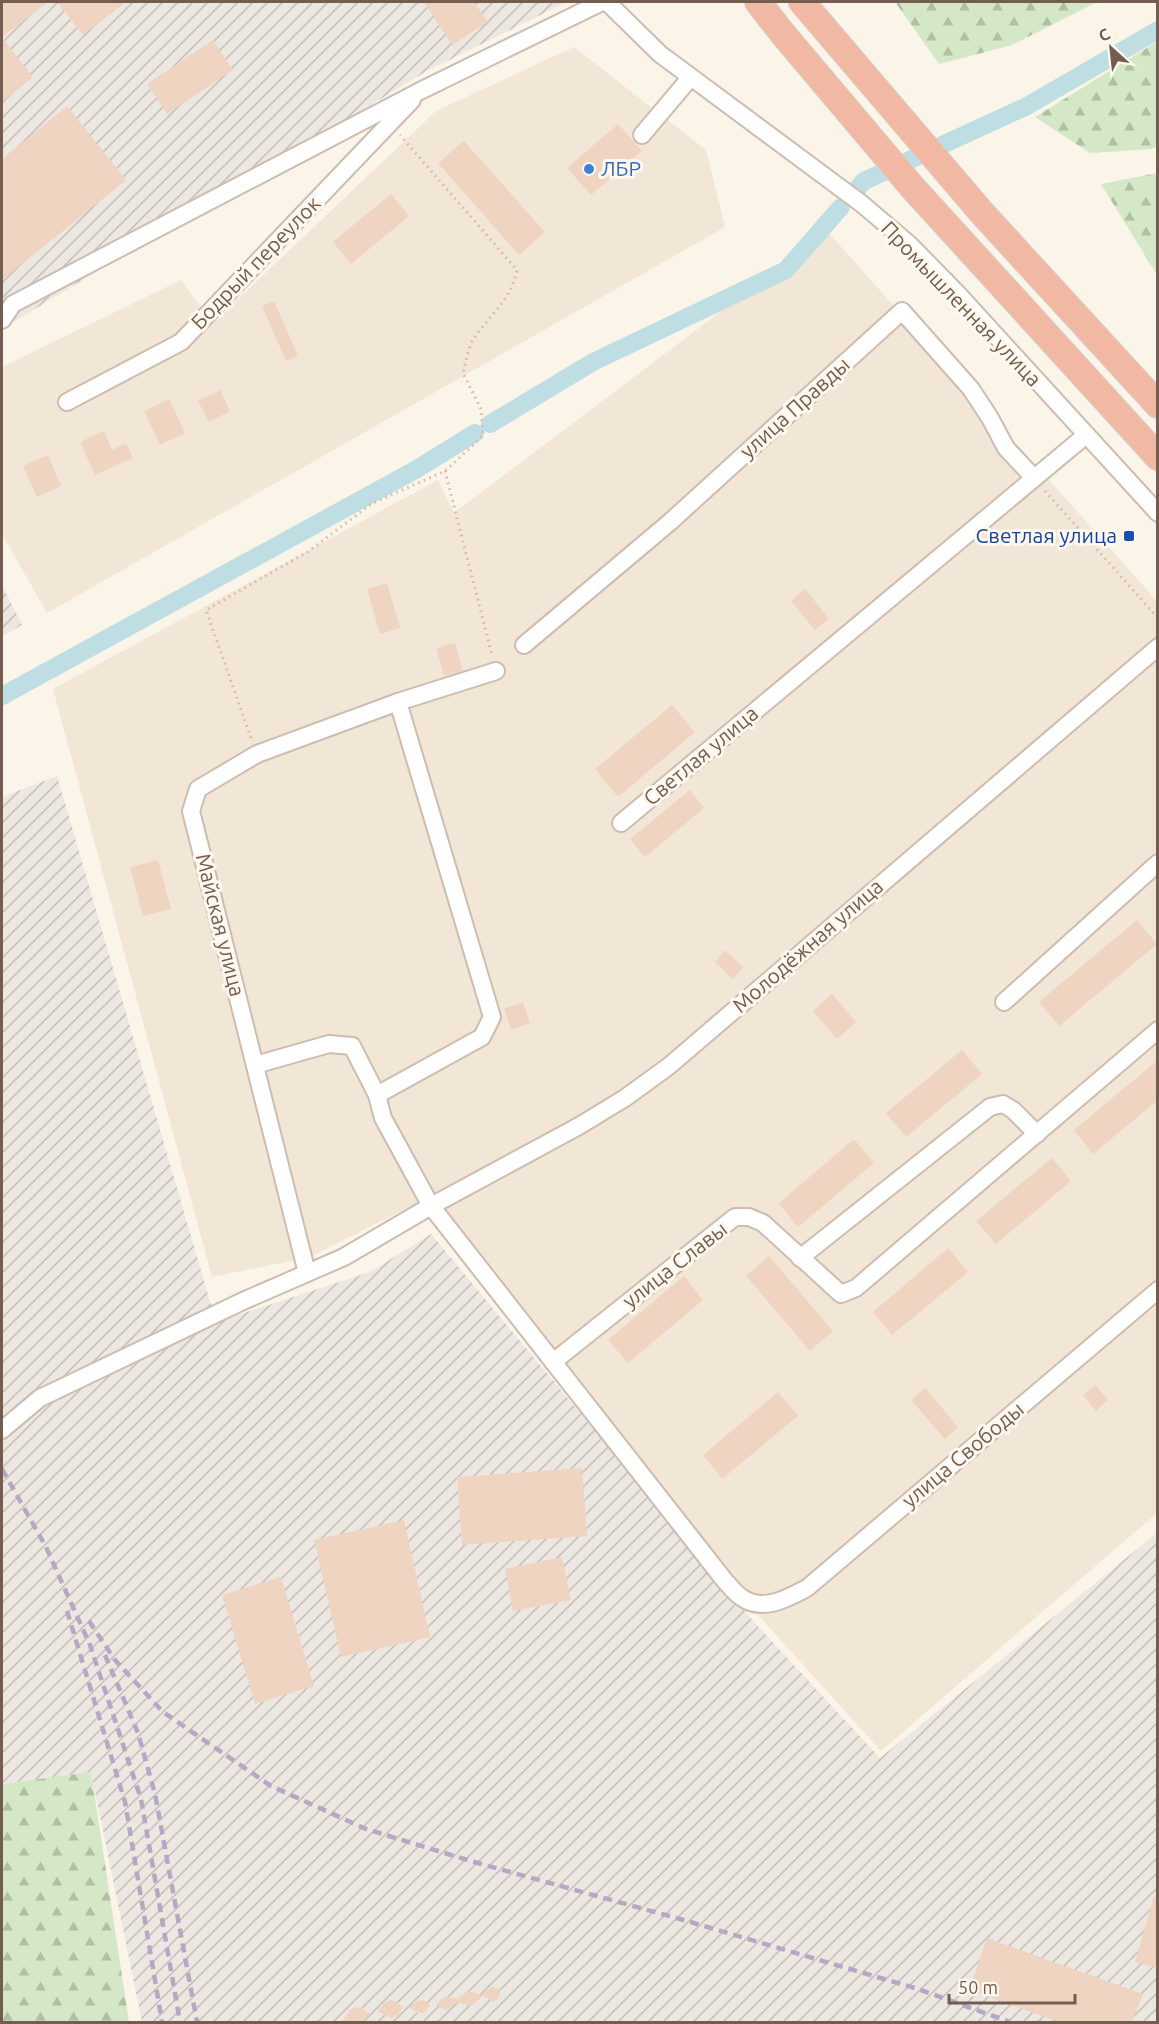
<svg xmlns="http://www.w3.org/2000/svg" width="1159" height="2024" viewBox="0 0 1159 2024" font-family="Ubuntu,sans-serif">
	<defs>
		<pattern id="industrial-furrows" width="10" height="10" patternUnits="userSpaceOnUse" patternTransform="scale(1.5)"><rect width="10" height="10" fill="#ece7e1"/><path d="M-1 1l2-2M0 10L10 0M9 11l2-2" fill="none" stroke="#c4beb9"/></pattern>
		<pattern id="forest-firs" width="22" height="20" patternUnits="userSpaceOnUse" patternTransform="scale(1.5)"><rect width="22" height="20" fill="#d4e8c7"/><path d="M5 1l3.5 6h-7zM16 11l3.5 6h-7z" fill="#b1bfa4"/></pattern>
	</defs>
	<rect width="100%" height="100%" fill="#fbf4e8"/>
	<!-- residential -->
	<g fill="#f2e6d7">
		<path d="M574,47L706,150L725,227L47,613L2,534V367L181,280L213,323L436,111Z"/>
		<path d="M827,231L1157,601V1513L881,1751L759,1616L425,1199L310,1257L212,1277L53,689L438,480L454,513Z"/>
	</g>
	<!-- industrial -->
	<g fill="url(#industrial-furrows)">
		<path d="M2,2H567L425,72L2,329Z"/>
		<path d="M2,585L22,625L2,636Z"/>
		<path d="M57,776L216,1322L370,1272L431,1234L754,1622L880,1758L1157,1533V2022H142L91,1772L2,1784V797Z"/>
	</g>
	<!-- forest -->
	<g fill="url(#forest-firs)">
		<path d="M895,2H1097L1012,45L939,64Z"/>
		<path d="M1157,43V147L1152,149L1090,153L1035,117L1153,44Z"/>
		<path d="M1157,173H1158L1157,275L1101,184Z"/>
		<path d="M91,1772L129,2022H2V1784Z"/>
	</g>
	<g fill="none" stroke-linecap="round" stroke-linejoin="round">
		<!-- canal -->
		<g stroke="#bedee4" stroke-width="18">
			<path d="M857,189L864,181L1027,106L1158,30"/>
			<path d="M490,424L593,362L786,270L841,207"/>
			<path d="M2,696L417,469L475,433"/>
		</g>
	</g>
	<!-- building -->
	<g fill="#efd4c2">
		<path d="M2,2H48L2,37Z"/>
		<path d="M57,2H126L83,35Z"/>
		<path d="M424,2H474L488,22L452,45Z"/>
		<path d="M2,38L33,77L2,102Z"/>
		<path d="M213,40L233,70L167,114L147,84Z"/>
		<path d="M67,106L126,180L2,280V159Z"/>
		<path d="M618,124L642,151L591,195L567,168Z"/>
		<path d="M464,141L545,232L519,255L438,163Z"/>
		<path d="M391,194L409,216L351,264L333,242Z"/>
		<path d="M274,301L298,356L286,361L262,306Z"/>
		<path d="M220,390L230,411L209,422L198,401Z"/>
		<path d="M169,399L185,433L160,445L144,411Z"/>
		<path d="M104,431L112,450L126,443L133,458L95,475L80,442Z"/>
		<path d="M48,455L61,486L37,497L23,466Z"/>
		<path d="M387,583L400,628L380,634L367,589Z"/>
		<path d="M805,589L829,619L815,630L791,601Z"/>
		<path d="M455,643L463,671L444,676L436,648Z"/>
		<path d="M672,705L695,732L618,797L595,769Z"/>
		<path d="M690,790L704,808L645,857L630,839Z"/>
		<path d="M158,860L171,909L143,916L130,867Z"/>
		<path d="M1137,920L1157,944L1059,1026L1039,1002Z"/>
		<path d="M725,950L743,967L733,979L715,962Z"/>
		<path d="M832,994L856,1022L837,1039L813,1011Z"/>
		<path d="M523,1002L530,1023L511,1030L504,1009Z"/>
		<path d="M962,1050L982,1074L906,1137L886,1113Z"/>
		<path d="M1158,1060V1100L1093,1154L1074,1130Z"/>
		<path d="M854,1139L874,1163L798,1227L779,1203Z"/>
		<path d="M1052,1158L1071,1181L996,1244L976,1221Z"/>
		<path d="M948,1248L968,1272L892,1335L873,1312Z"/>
		<path d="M769,1256L833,1331L810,1351L746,1276Z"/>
		<path d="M684,1276L703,1300L628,1363L608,1340Z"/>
		<path d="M1095,1385L1108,1400L1096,1411L1083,1395Z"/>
		<path d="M925,1388L958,1427L945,1439L911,1400Z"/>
		<path d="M778,1392L798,1416L722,1479L703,1455Z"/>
		<path d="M582,1468L587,1536L462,1545L457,1477Z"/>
		<path d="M404,1520L430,1637L341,1657L314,1540Z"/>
		<path d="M562,1557L571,1600L513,1611L505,1569Z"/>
		<path d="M281,1577L314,1686L255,1704L222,1595Z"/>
		<path d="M1154,1897H1158V1968L1135,1962Z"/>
		<path d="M987,1938L1143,1994L1132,2022H1059L969,1990Z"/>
		<path d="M492,1987L498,1989L500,1993L499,1997L494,2002L483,1996L471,2006L455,2002L452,2008L446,2010L436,2005L445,1996L457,1999L468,1991L481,1995Z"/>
		<path d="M390,2000L395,2001L403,2007L398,2015L392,2018L378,2012L384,2003Z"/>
		<path d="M424,2000L430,2005L424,2013H417L409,2007L417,2001Z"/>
		<path d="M355,2007L361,2008L370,2014L363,2022H342L350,2010Z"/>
	</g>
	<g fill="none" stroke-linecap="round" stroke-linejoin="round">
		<!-- minor casing -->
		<g stroke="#cdbcaf" stroke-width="20">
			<g id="minor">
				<path d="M607,2L660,54L862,204L909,244L957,293L1158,513"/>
				<path d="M642,135L690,78"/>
				<path d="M2,320L13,304L420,91L602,2"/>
				<path d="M67,402L181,342L412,100"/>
				<path d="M524,645L670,522L902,311L971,389L990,418L1006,448L1034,478"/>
				<path d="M398,702L496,671"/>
				<path d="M621,823L1086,435"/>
				<path d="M1004,1002L1158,863"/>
				<path d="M255,1065L329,1044L352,1046L377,1095"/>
				<path d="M800,1258L990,1107L1003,1104L1013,1110L1037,1134"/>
				<path d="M307,1273L191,811L198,789L257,754L398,702L492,1017L482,1037L377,1095L383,1118L431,1206L725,1581C730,1586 735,1593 741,1597C762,1613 788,1598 807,1588L1158,1290"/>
				<path d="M553,1362L735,1217H749L763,1223L841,1294L856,1288L1158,1030"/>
				<path d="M2,1430L40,1398L243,1301L344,1257L431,1206L579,1126L625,1098L669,1066L1158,647"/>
			</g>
		</g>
		<!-- highway casing -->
		<g stroke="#d8d1cd" stroke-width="28">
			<g id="highway">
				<path d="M758,2L783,34L913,188L1158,457"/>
				<path d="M802,2L982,213L1158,405"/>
			</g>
		</g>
		<!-- path -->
		<g stroke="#d4b7a5" stroke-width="3" stroke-dasharray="1.5 4.5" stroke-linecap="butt">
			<path d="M445,471L492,655"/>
			<path d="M1045,491L1158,618"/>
			<path d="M251,738L206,610L309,551L371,504L445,471L483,436L481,409L463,373C466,362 468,346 475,337C491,314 512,298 517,270L400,135"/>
		</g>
		<!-- minor -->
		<use href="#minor" stroke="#fff" stroke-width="16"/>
		<!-- highway -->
		<use href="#highway" stroke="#f1b9a4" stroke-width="26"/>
		<!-- rail -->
		<g stroke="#b7a7c5" stroke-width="4.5" stroke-dasharray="9 6" stroke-linecap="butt">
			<path d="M2,1469L46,1547L90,1645L141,1799L180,2022"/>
			<path d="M67,1611L125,1802L162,2022"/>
			<path d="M89,1621L115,1660L163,1712L271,1786L366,1829L474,1862L680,1919L918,1989L1010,2022"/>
			<path d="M105,1655L138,1733L155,1794L197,2022"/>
		</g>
	</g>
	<!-- markers -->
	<circle fill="#3f7fe0" stroke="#fef8ef" stroke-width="2" cx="589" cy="169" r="6"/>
	<rect fill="#1a4fb4" stroke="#fef8ef" stroke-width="2" x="1123" y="530" width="12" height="12" rx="3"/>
	<g text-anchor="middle" stroke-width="6" stroke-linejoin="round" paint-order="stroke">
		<!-- shop labels -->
		<g font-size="21" fill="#366cbe" stroke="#fef8ef" text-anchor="start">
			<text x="601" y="176">ЛБР</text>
		</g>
		<!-- street labels -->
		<g font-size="21" fill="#745c4e" stroke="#fef8ef">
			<text transform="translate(256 263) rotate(-46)" y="7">Бодрый переулок</text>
			<text transform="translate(961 304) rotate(46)" y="7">Промышленная улица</text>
			<text transform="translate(795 408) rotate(-42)" y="7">улица Правды</text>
			<text transform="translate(701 756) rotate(-40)" y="7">Светлая улица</text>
			<text transform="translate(220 925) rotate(76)" y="7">Майская улица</text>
			<text transform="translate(808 946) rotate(-41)" y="7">Молодёжная улица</text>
			<text transform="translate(675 1265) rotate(-38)" y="7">улица Славы</text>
			<text transform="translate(963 1455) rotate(-40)" y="7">улица Свободы</text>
		</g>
		<!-- transit labels -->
		<g font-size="21" fill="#164399" stroke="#fef8ef" text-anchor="end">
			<text x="1117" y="543">Светлая улица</text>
		</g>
	</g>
	<!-- border -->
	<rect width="1159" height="2024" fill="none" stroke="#745c4e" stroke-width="6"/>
	<!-- north arrow -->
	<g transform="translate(1111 48) rotate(333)" stroke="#fef8ef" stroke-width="4.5" paint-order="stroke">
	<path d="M0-4.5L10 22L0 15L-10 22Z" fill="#745c4e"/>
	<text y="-9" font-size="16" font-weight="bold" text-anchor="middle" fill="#745c4e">С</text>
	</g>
	<!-- scale -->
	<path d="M949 1994v9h126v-9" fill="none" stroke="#745c4e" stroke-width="3"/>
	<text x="958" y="1994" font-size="18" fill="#745c4e" stroke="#fef8ef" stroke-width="4.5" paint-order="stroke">50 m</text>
</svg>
